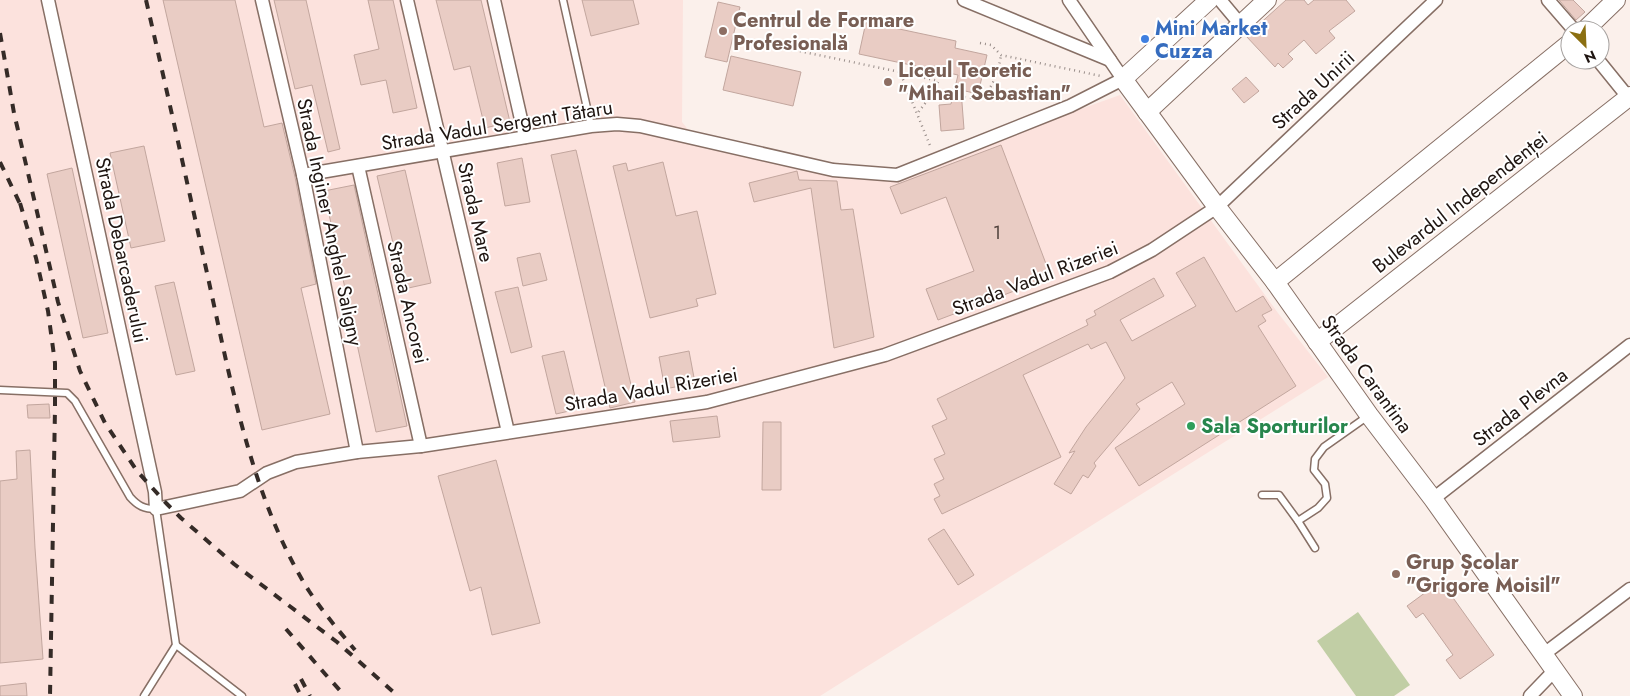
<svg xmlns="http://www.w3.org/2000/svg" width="1630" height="696" viewBox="0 0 1630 696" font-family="Jost,sans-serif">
	<rect width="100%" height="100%" fill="#fbf0eb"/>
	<!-- industrial -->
	<path fill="#fce2dd" d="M0,0H683L682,122L699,143L900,174L1120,95L1278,313L1328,377L820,696H0Z"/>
	<!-- garden -->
	<path fill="#c1cea5" d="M1358,612L1410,685L1394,696H1356L1317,641Z"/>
	<!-- building -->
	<g fill="#e9ccc4" stroke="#c2a69e">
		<path d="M163,0H235L264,127L282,123L295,177L316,284L301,288L330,414L262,430Z"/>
		<path d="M274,0H306L340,149L328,152L312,85L295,89Z"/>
		<path d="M368,0H393L417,108L393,113L386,80L361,85L354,55L379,49Z"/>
		<path d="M436,0H481L510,122L485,128L470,66L454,70Z"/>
		<path d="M582,0H633L639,24L591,36Z"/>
		<path d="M1286,0H1304L1308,5L1314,0H1346L1355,11L1329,31L1335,38L1316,54L1304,40L1288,54L1293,59L1283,68L1278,63L1275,67L1246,36Z"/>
		<path d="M1559,0H1573L1585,12L1576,20Z"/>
		<path d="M718,2L740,7L727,62L705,57Z"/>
		<path d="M866,22L956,41L955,48L987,55L978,94L961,90L964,129L941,131L939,105L951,104L958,75L859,54Z"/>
		<path d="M731,56L801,72L793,106L723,90Z"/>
		<path d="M1246,77L1259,91L1244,103L1232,89Z"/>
		<path d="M1001,145L1051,277L938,320L926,289L974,271L946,197L901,214L890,187Z"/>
		<path d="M144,146L165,241L131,248L110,153Z"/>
		<path d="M576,150L635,402L610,408L551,155Z"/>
		<path d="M522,158L530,202L505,206L497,163Z"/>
		<path d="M663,162L676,216L697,211L716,294L696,299L698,306L650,318L613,166L626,163L628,171Z"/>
		<path d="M72,168L108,333L83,338L47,174Z"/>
		<path d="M405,170L431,283L404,289L377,176Z"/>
		<path d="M797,171L799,180L837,181L841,210L853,209L874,337L834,348L811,188L754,202L749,183Z"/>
		<path d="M354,185L407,426L376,432L324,191Z"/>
		<path d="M540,253L547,280L523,286L517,258Z"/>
		<path d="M1204,257L1236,312L1263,296L1272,310L1262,315L1266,321L1258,326L1296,386L1139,486L1115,448L1185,404L1172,382L1136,404L1140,409L1094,463L1096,466L1088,478L1083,475L1071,494L1054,484L1075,451L1069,453L1086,427L1125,378L1106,342L1091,349L1088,344L1023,375L1061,457L942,514L934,499L940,496L934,484L944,479L934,459L945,454L932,426L947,419L937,399L1088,325L1086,320L1096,315L1094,311L1154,278L1164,296L1120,320L1132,341L1196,306L1176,273Z"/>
		<path d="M174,282L195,371L176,375L155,286Z"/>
		<path d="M518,287L532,347L511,353L495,292Z"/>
		<path d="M564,351L578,409L556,414L542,356Z"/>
		<path d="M689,351L695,383L665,389L659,357Z"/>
		<path d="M49,404L50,418H28L27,405Z"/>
		<path d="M717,416L720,437L673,442L670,421Z"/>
		<path d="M763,422H781V490H762Z"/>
		<path d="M30,450L35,548L43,659L0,663V481L17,479L16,451Z"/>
		<path d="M496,460L540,623L492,635L481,587L470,591L438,476Z"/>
		<path d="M944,529L974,575L958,585L928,539Z"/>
		<path d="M1441,581L1494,655L1460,679L1446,660L1453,655L1423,613L1416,618L1407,606Z"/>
		<path d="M26,683L27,696H0V686Z"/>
	</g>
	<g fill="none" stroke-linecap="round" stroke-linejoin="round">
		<!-- lane casing -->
		<g stroke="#876f65" stroke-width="9">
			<g id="lane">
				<path d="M563,0L591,126"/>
				<path d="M0,390L67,393L75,401L130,497C138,506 144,509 156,509L176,645L144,696"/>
				<path d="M1262,495H1279L1298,521L1318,508L1327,498L1325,484L1314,470L1315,459L1324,447L1368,416"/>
				<path d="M1298,521L1315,548"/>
				<path d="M176,645L242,696"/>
			</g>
		</g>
		<!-- street casing -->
		<g stroke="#876f65" stroke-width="15">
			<g id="street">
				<path d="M48,0L155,492L156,509L240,491L267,473L296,462L357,452L421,446L707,402L885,355L1110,272L1152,250L1217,207L1436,0"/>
				<path d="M262,0L303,175L357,452"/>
				<path d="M407,0L508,432"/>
				<path d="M494,0L525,137"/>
				<path d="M964,0L1110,60"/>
				<path d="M1220,0L1241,25"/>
				<path d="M1548,0L1574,30"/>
				<path d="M1598,60L1628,97"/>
				<path d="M358,166L421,446"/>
				<path d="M303,175L591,126L617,124L640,126L833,170L897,175L1070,106L1123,79L1069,0"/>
				<path d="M1433,499L1630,345"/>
				<path d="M1544,654L1630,589"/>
				<path d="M1530,696L1555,670"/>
			</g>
		</g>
		<!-- secondary casing -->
		<g stroke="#876f65" stroke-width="20">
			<g id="secondary">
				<path d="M1209,0L1123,79L1217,207L1275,282L1369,415L1433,499L1573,696"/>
				<path d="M1585,30L1616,0"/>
				<path d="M1147,112L1267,0"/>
				<path d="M1275,282L1570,43"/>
				<path d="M1317,342L1630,96"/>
			</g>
		</g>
		<!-- path -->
		<g stroke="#978c88" stroke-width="2.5" stroke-dasharray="1 4" stroke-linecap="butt">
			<path d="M751,41L900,72L931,148"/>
			<path d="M980,43L991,45L1001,55L1101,76"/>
			<path d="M900,72L938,81L936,89L917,114"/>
			<path d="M936,89C948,92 962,98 974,98C992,98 999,68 1001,55"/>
		</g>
		<!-- lane -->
		<use href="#lane" stroke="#fff" stroke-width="6"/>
		<!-- street -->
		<use href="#street" stroke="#fff" stroke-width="12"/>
		<!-- secondary -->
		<use href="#secondary" stroke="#fff" stroke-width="18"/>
		<!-- rail -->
		<g stroke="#352b27" stroke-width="4" stroke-dasharray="9 9" stroke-linecap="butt">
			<path d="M146,0C167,91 187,182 207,273C230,377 251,499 309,591C323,612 339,631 355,650"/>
			<path d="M0,33L14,113L58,302L80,371L105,423L137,471L166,503L181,518L234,564L337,642L398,696"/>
			<path d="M0,162L22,208"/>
			<path d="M20,203L36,258L48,311L55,363V408L50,696"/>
			<path d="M286,629L326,675L345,696"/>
			<path d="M301,679L310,696"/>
			<path d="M295,684L301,696"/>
		</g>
	</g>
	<!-- markers -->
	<g fill="#8d6e63" stroke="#fff" stroke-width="2">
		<circle cx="723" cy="31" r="5"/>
		<circle cx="888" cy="82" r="5"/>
		<circle cx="1396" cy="574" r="5"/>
	</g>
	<circle fill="#3f7fe0" stroke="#fff" stroke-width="2" cx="1145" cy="39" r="5"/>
	<circle fill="#2e9e5b" stroke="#fff" stroke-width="2" cx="1191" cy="426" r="5"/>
	<g text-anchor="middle" stroke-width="4" stroke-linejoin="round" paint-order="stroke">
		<!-- number labels -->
		<g font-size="18" fill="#51423d">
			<text x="997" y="239">1</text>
		</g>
		<!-- education labels -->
		<g font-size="20" font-weight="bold" fill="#785e54" stroke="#fff" text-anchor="start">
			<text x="733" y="27">Centrul de Formare<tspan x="733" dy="23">Profesională</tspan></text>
			<text x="898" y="77">Liceul Teoretic<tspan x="898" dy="23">"Mihail Sebastian"</tspan></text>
			<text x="1406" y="569">Grup Școlar<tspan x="1406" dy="23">"Grigore Moisil"</tspan></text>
		</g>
		<!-- shop labels -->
		<g font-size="20" font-weight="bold" fill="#366cbe" stroke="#fff" text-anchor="start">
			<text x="1155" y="35">Mini Market<tspan x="1155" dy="23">Cuzza</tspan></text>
		</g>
		<!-- street labels -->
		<g font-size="20" fill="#1e1410" stroke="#fff">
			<text transform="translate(1313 90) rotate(-43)" y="7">Strada Unirii</text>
			<text transform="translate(497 125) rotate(-9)" y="7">Strada Vadul Sergent Tătaru</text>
			<text transform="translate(1460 202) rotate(-38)" y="7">Bulevardul Independenței</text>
			<text transform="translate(476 212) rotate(77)" y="7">Strada Mare</text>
			<text transform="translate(330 222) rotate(78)" y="7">Strada Inginer Anghel Saligny</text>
			<text transform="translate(122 250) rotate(78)" y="7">Strada Debarcaderului</text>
			<text transform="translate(1035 278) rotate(-21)" y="7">Strada Vadul Rizeriei</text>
			<text transform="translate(408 302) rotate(77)" y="7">Strada Ancorei</text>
			<text transform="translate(1367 374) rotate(54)" y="7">Strada Carantina</text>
			<text transform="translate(651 389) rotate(-10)" y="7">Strada Vadul Rizeriei</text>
			<text transform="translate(1520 407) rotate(-38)" y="7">Strada Plevna</text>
		</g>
		<!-- leisure labels -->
		<g font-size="20" font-weight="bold" fill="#27864d" stroke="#fff" text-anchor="start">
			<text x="1201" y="433">Sala Sporturilor</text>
		</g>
	</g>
	<!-- north arrow -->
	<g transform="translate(1585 45) rotate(156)"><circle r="24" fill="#ffffff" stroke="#a5a19f"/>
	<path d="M0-4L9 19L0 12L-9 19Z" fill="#8b6f11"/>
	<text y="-8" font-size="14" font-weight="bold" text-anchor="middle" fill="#1e1410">N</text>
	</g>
</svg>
